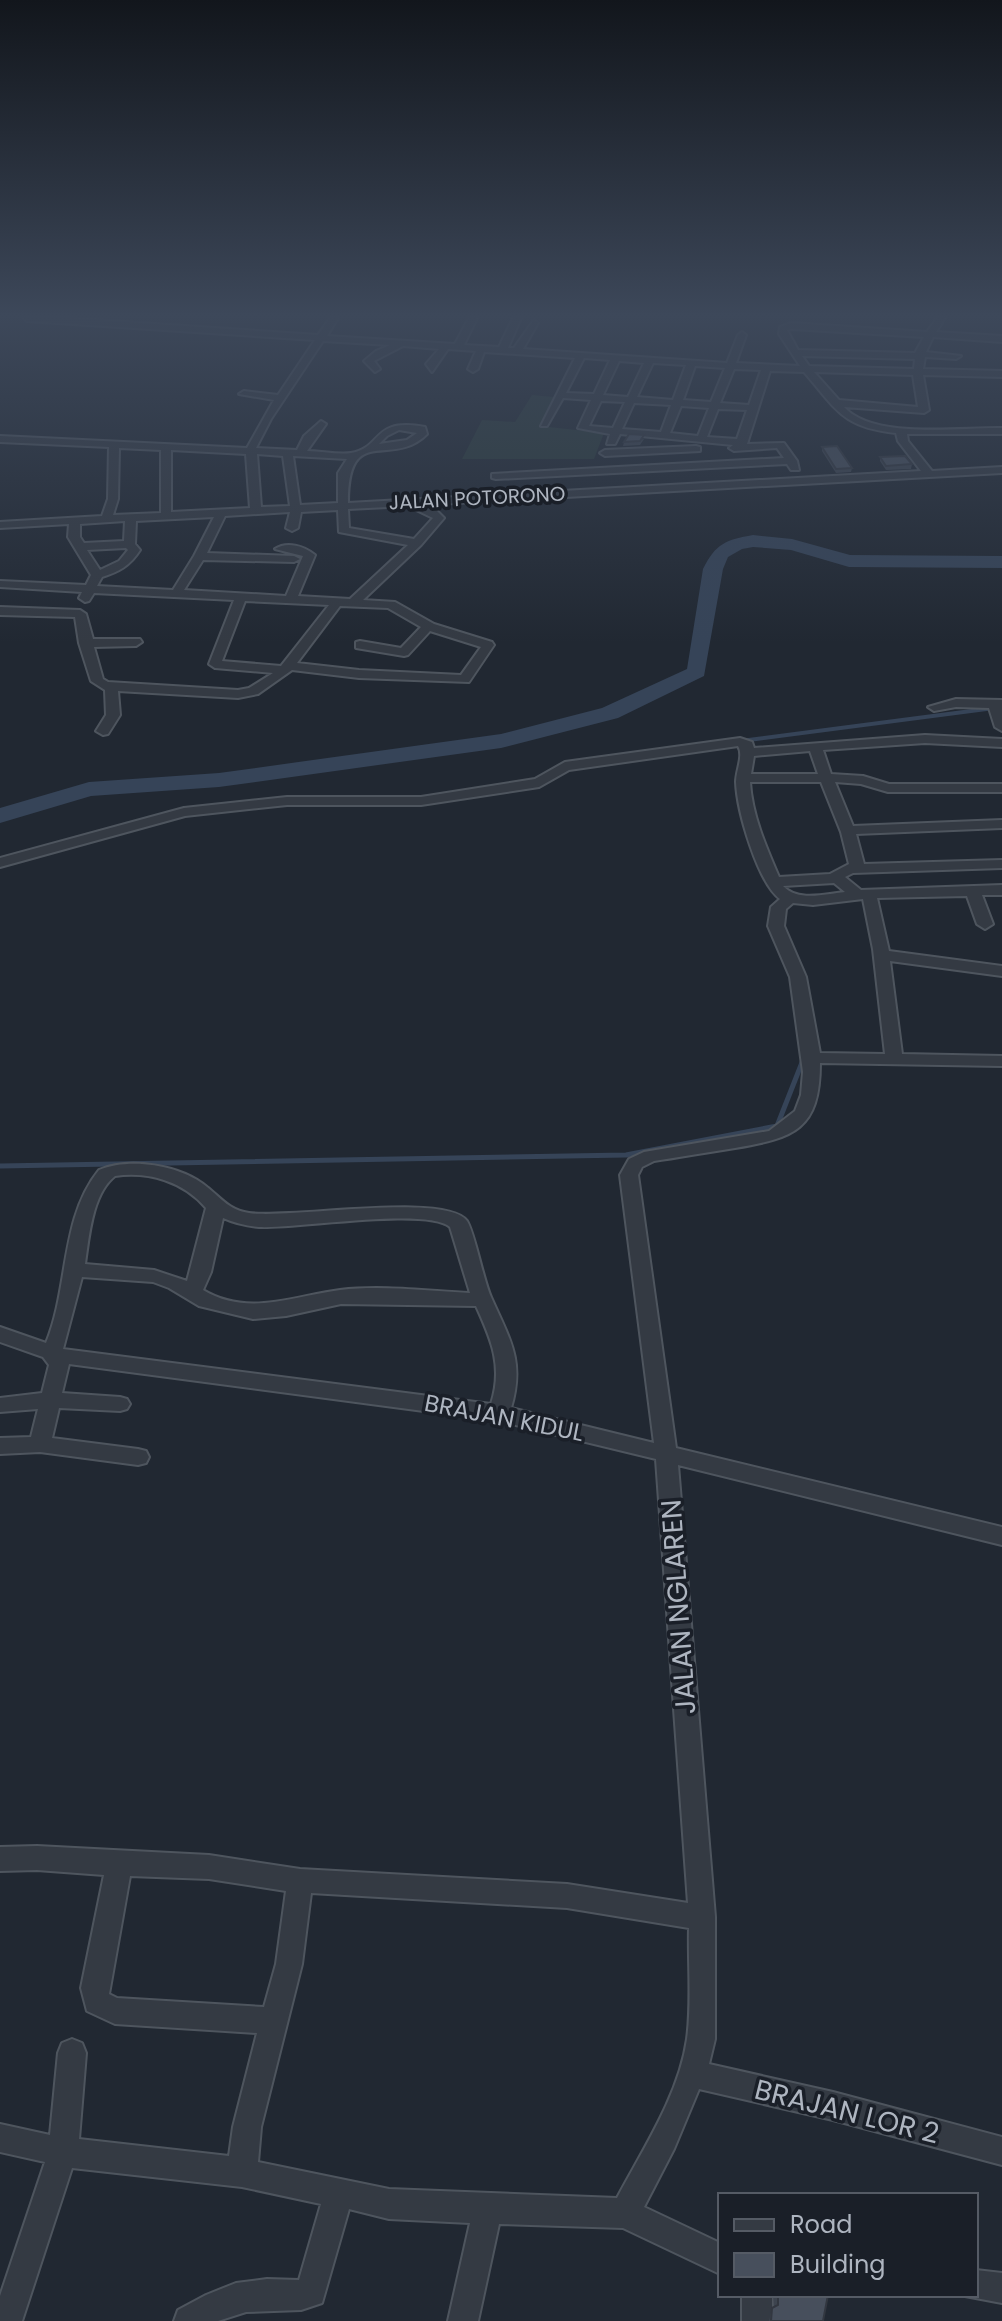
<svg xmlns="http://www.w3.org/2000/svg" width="1002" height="2321" viewBox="0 0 1002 2321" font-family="Poppins,sans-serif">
	<rect width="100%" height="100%" fill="#212832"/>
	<!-- green -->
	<path fill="#2a3a3a" d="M532,395L554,397L540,426L604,433L594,459H462L482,420L515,422Z"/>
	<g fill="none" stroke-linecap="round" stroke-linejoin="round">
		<!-- stream-far1 -->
		<path stroke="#364458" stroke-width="4" d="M741,741L1002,707"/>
		<!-- stream -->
		<path stroke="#364458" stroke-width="5" d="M0,1166L626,1155L777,1126L803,1060"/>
		<!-- river -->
		<path fill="#364458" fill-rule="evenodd" d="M753,535L792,539L850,555L1002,556V568L849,567L791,550L753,547L742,549L728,557L723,569L704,676L618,718L501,748L219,787L91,796L0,823V808L89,782L219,773L501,734L602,708L687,669L703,569C716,543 726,540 753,535Z"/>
		<!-- minor casing -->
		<g stroke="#4e555e" stroke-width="4">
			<g id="minor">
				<path d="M23,318H65L318,335L330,318H338L327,336L455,344L469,318H477L464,345L499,347L513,318H521L508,348H514L534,320L538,323L523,349L727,363L738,335L742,332L746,335L736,363L800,366L779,334L780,327L791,323L927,332L937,318H945L936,332L1002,336V342L933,337L926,352L961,356L956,359L925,357L923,369L1002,371V377L923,375L929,410L924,413L844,407C874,440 960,427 1002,428V434H907L908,441L932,471L1002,467V473L421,505L437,511L444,518L421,545L363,600L395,602L434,624L492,642L494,645L469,682L359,678L292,670L258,694L238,698L118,691L120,715L108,734L103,735L96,731L106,715L105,690L91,681L79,643L75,617L0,615V607L80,610L86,614L93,639H140L142,642L136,646L94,647L103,679L108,682L238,690L249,688L273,673L215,668L209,664L234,600L94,593L89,601L85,602L79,598L82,592L0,587V581L86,585L91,575L68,537L69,524L0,528V522L102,516L108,499L109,447L0,442V436L247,448L274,400L239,394L244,391L278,395L315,340L27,321ZM792,329L924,337L915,353L798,350L787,330ZM323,341L390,345L376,351L364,361L375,372L380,369L374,361L403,346L439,349L426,364L432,372L448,349L476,351L468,369L473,372L478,369L484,352L575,358L541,426H547L563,398L591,400L578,428L610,434L607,444H615L620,434L733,445L729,448L734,451L777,448L784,458L492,474V478L496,479L787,464L791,470H799L797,461L784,443L747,444L770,371L804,372C837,410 842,427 896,433L898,441L921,471L348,503C348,421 391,470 427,434L425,427C371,417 383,448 351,453C338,455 321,451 307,451L326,424L321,421L304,436L297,450L256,448L271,419ZM802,356L915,359L914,369L809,366ZM584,358L610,360L594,394L566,393ZM619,361L644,363L628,397L603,395ZM653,363L686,365L673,400L637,397ZM695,366L725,368L711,402L683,400ZM734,369L761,370L749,405L720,403ZM814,372L913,375L918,407L839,400ZM601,401L625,402L613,428L589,426ZM634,403L671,405L661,432L622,429ZM681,406L709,408L698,436L670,433ZM718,409L747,410L737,439L707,437ZM399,430L417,433L407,440L379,444L387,436ZM119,448L161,450V513L113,515L118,499ZM171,450L246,454L250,508L171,512ZM257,454L283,456L290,506L261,507ZM293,456L347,459L338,473V503L300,505ZM408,506L433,518L414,539L349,528L348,509ZM338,510L339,532L408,545L350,599L298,596L315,555C304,546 287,541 275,549L303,556L286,596L184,590L203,560L294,562L300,559L294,556L207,553L225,516L290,512L286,528L292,531L298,528L301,512ZM214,517L194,556L173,590L97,586L102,577C118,572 130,566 140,550L135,544L136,521ZM125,521L124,541L84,543L80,537V524ZM126,548L128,550L119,561L100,570L87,550ZM245,601L329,605L281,666L222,661ZM340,606L388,608L421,627L401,648L360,641L356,642V648L404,656L408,655L430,631L481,647L461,675L359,670L297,663Z"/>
				<path d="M696,446L700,447V451L605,456L600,453L605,450Z"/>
				<path d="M956,699L1002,700V731L995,727L989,708L956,707L934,711L928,707Z"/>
				<path d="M925,735L1002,739V747L925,743L823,750L831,774L863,776L889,784H1002V792H888L861,784L835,782L853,826L1002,820V828L856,834L864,864L1002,860V868L853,873L845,877L861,890L1002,885V895H982L993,924L985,929L977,924L967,896L877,898L889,951L1002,966V976L890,961L902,1054L1002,1056V1066L820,1063C820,1130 794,1138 735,1148C708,1152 681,1157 654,1161L642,1167L638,1175L676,1448L1002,1527V1545L678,1465L715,1917V2039L709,2064L833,2092L1002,2137V2165L833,2120L699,2089L674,2149L644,2207L720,2243V2274L623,2228L499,2224L478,2321H448L470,2223L389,2219L349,2209L322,2303L301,2310L246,2312L218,2321H174L178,2310L206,2295L236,2283L267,2279L299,2280L321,2204L242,2187L72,2168L22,2321H0V2296L45,2162L0,2152V2124L50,2135L58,2053L62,2043L72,2039L82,2043L86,2053L79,2139L229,2156L233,2127L257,2033L115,2024L87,2011L81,1988L104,1875L37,1870L0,1871V1847L37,1846L209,1855L300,1869L567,1884L688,1903L656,1459L499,1421L69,1364L62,1393L120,1397L127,1399L130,1404L127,1409L120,1411L59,1408L52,1438L138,1449L146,1451L149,1457L146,1463L138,1465L40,1452L0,1454V1438L31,1437L38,1409L0,1412V1398L42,1393L49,1365L43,1357L0,1342V1327L46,1343C69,1288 60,1218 99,1170C130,1157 181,1165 207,1187C222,1199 229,1210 249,1213C290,1219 446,1192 467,1221C475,1234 483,1279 491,1297C510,1340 525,1361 511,1408L654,1443L620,1175L629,1159L644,1152L769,1131L795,1111L801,1095L803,1072L790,977L768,926L771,907L780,899C758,883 737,811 736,782C736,770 744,756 738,746L569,770L539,787L421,805H287L185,816L0,867V858L184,808L287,797H421L535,779L565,762L740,738L752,742L754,748ZM810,751L818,774H751L754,756ZM750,782H821L841,832L849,864L830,874L779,877C766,847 752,815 750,782ZM834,883L845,892C825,894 798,902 783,886ZM863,899L873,949L885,1054L820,1053L806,977L784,926L786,909L793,903L813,905ZM115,1176C149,1171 184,1182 206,1208L187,1281L154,1270L85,1264C89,1237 92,1194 115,1176ZM223,1218C234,1223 247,1226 259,1227C297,1229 426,1207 450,1227L470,1293C428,1291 382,1285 340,1290C293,1296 248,1317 203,1290L211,1272ZM82,1277L153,1282L169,1288L199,1306L253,1319L286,1316L341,1304L476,1306C492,1341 503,1367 491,1404L63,1349ZM130,1876L209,1879L286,1891L276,1964L264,2007L117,1998L109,1994ZM311,1893L567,1908L689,1928C688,1964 692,2003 687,2039C679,2095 643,2149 617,2198L389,2189L258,2162L261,2127L302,1964Z"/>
				<path d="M976,2270L1002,2273V2303L965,2296L976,2295Z"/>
				<rect x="742" y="2295" width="30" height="26"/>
			</g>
		</g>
		<!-- minor -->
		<use href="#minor" fill="#343a43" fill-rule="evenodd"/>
	</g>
	<!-- wall -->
	<g fill="#3d444f">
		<path d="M644,439L640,445L623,446L624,442Z"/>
		<path d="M822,447L852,468L851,472L836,473L822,451Z"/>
		<path d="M880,457L912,464L911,469L886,470L880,461Z"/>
		<path d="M773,2295H828L823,2321H769L772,2308L774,2307Z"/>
	</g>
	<!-- building -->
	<g fill="#474f5c" stroke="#323740" stroke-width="2">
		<path d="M629,434L644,435L640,441L624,442Z"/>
		<path d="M837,446L852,468L836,469L822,447Z"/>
		<path d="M905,456L912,464L886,466L880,457Z"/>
		<path d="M778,2295H828L823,2321H771L772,2308L778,2305Z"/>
	</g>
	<!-- sky -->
	<linearGradient id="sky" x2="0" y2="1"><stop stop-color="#12161c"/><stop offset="0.49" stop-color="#3d485a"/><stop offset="1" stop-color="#3d485a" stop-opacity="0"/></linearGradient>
	<rect width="1002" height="643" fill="url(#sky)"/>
	<g text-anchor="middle" stroke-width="7" stroke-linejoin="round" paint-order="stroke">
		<!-- far-street labels -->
		<g font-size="20" fill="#aeb5c0" stroke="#1a1f28">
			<text transform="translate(477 498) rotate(-3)" y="7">JALAN POTORONO</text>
		</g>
		<!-- street labels -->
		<g font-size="24" fill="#aeb5c0" stroke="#1a1f28">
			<text transform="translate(504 1418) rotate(11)" y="8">BRAJAN KIDUL</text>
		</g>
		<!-- near-street labels -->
		<g font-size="28" fill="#aeb5c0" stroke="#1a1f28">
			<text transform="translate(678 1607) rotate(-94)" y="10">JALAN NGLAREN</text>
			<text transform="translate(847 2111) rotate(14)" y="10">BRAJAN LOR 2</text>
		</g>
	</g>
	<!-- legend -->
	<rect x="718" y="2193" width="260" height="104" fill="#1a1f28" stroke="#555b65" stroke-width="2"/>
	<rect x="734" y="2219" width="40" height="12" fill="#343a43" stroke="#555b65" stroke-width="2"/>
	<text x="790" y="2233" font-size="24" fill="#aeb5c0">Road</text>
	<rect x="734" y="2253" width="40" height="24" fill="#474f5c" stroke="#555b65" stroke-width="2"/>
	<text x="790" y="2273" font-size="24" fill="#aeb5c0">Building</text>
</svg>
